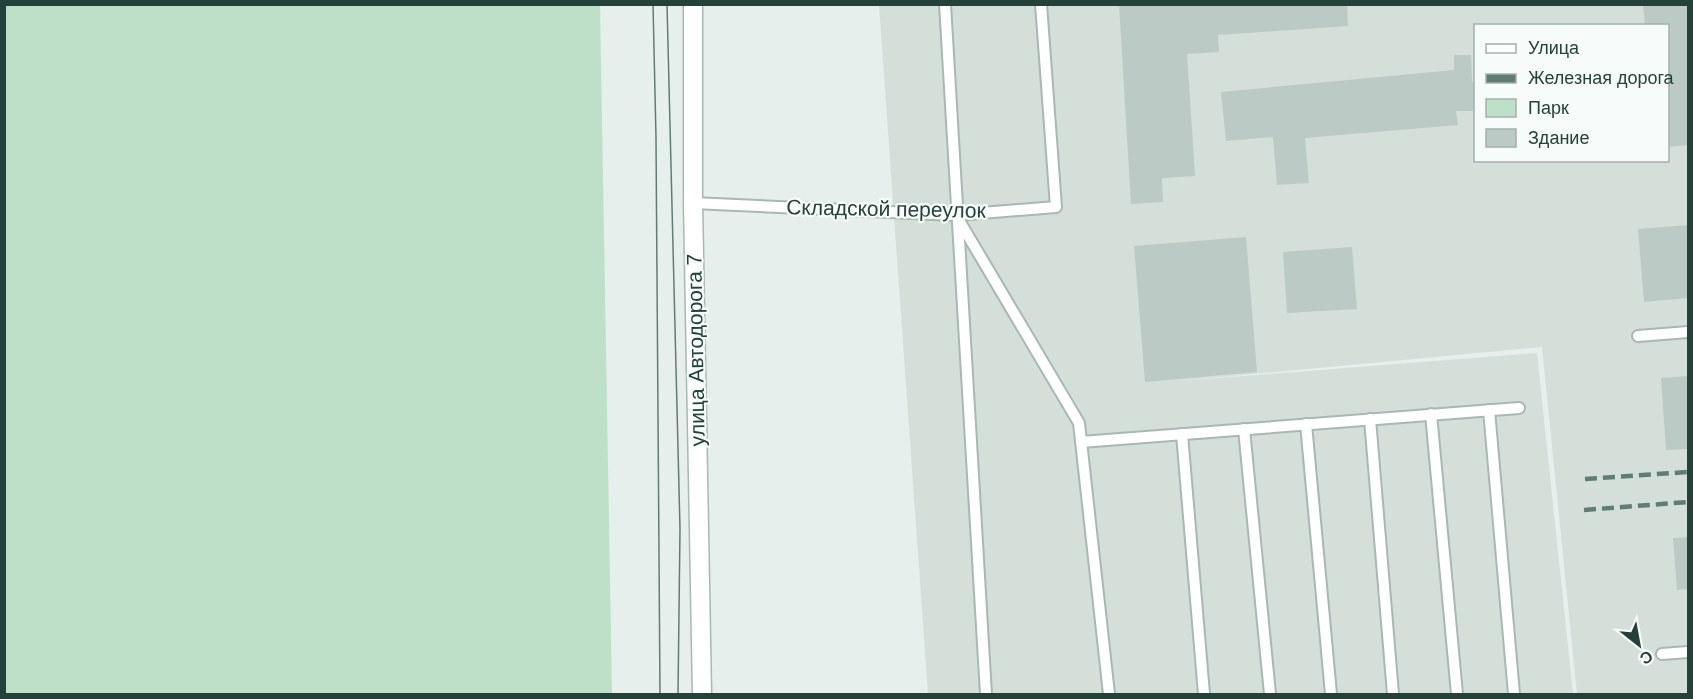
<svg xmlns="http://www.w3.org/2000/svg" width="1693" height="699" viewBox="0 0 1693 699" font-family="Helvetica,sans-serif">
	<rect width="100%" height="100%" fill="#e6efeb"/>
	<!-- built -->
	<path fill="#d4dfda" fill-rule="evenodd" d="M879,5H1688V694H1577L1542,347L1180,381L1537,353L1573,694H928ZM1476,26H1668V160H1476Z"/>
	<!-- green -->
	<path fill="#bfe0c8" d="M4,5H600L612,694H5Z"/>
	<!-- building -->
	<g fill="#bbcac4">
		<path d="M1119,4H1347L1348,26L1218,35L1219,52L1187,54L1195,176L1162,178L1163,202L1131,204Z"/>
		<path d="M1643,4H1688V145L1668,147V26H1645Z"/>
		<path d="M1454,55H1471L1472,82H1476V111H1456L1458,125L1305,138L1309,183L1277,185L1273,137L1226,141L1221,92L1454,70Z"/>
		<path d="M1688,225V298L1644,302L1638,229Z"/>
		<path d="M1246,237L1257,372L1145,382L1134,246Z"/>
		<path d="M1352,247L1357,309L1287,313L1283,252Z"/>
		<path d="M1688,376V449L1666,450L1661,378Z"/>
		<path d="M1688,537V589L1677,590L1673,538Z"/>
	</g>
	<g fill="none" stroke-linecap="round" stroke-linejoin="round">
		<!-- service casing -->
		<g stroke="#a8b8b2" stroke-width="14">
			<g id="service">
				<path d="M945,4L986,694"/>
				<path d="M693,203L956,215L1056,207L1041,4"/>
				<path d="M957,217L1079,423L1109,694"/>
				<path d="M1638,336L1688,332"/>
				<path d="M1489,410L1514,694"/>
				<path d="M1431,414L1457,694"/>
				<path d="M1370,419L1393,694"/>
				<path d="M1306,424L1331,694"/>
				<path d="M1244,429L1270,694"/>
				<path d="M1182,434L1204,694"/>
				<path d="M1081,442L1519,408"/>
				<path d="M1662,654L1688,652"/>
			</g>
		</g>
		<!-- tertiary casing -->
		<g stroke="#a8b8b2" stroke-width="21">
			<path id="tertiary" d="M693,4V203L702,694"/>
		</g>
		<!-- service -->
		<use href="#service" stroke="#fff" stroke-width="10"/>
		<!-- tertiary -->
		<use href="#tertiary" stroke="#fff" stroke-width="18"/>
		<!-- tram -->
		<g stroke="#5f7d75" stroke-width="1.5">
			<path d="M653,4L656,138L660,694"/>
			<path d="M667,4L680,529L678,694"/>
		</g>
		<!-- rail -->
		<g stroke="#5f7d75" stroke-width="4.5" stroke-dasharray="12 6" stroke-linecap="butt">
			<path d="M1585,479L1688,472"/>
			<path d="M1584,510L1688,502"/>
		</g>
	</g>
	<g text-anchor="middle" stroke-width="4.5" stroke-linejoin="round" paint-order="stroke">
		<!-- street labels -->
		<g font-size="21" fill="#24423a" stroke="#f7fbf9">
			<text transform="translate(886 209) rotate(1)" y="7">Складской переулок</text>
			<text transform="translate(696 350) rotate(-91)" y="7">улица Автодорога 7</text>
		</g>
	</g>
	<!-- border -->
	<rect width="1693" height="699" fill="none" stroke="#24423a" stroke-width="12"/>
	<!-- legend -->
	<rect x="1474" y="24" width="195" height="138" fill="#f7fbf9" stroke="#a3b1ad" stroke-width="1.5"/>
	<rect x="1486" y="44" width="30" height="9" fill="#ffffff" stroke="#a3b1ad" stroke-width="1.5"/>
	<text x="1528" y="54" font-size="18" fill="#24423a">Улица</text>
	<rect x="1486" y="74" width="30" height="9" fill="#5f7d75" stroke="#a3b1ad" stroke-width="1.5"/>
	<text x="1528" y="84" font-size="18" fill="#24423a">Железная дорога</text>
	<rect x="1486" y="99" width="30" height="18" fill="#bfe0c8" stroke="#a3b1ad" stroke-width="1.5"/>
	<text x="1528" y="114" font-size="18" fill="#24423a">Парк</text>
	<rect x="1486" y="129" width="30" height="18" fill="#bbcac4" stroke="#a3b1ad" stroke-width="1.5"/>
	<text x="1528" y="144" font-size="18" fill="#24423a">Здание</text>
	<!-- north arrow -->
	<g transform="translate(1639 645) rotate(149)" stroke="#f7fbf9" stroke-width="4.5" paint-order="stroke">
	<path d="M0-4.5L10 22L0 15L-10 22Z" fill="#24423a"/>
	<text y="-9" font-size="16" font-weight="bold" text-anchor="middle" fill="#24423a">С</text>
	</g>
</svg>
